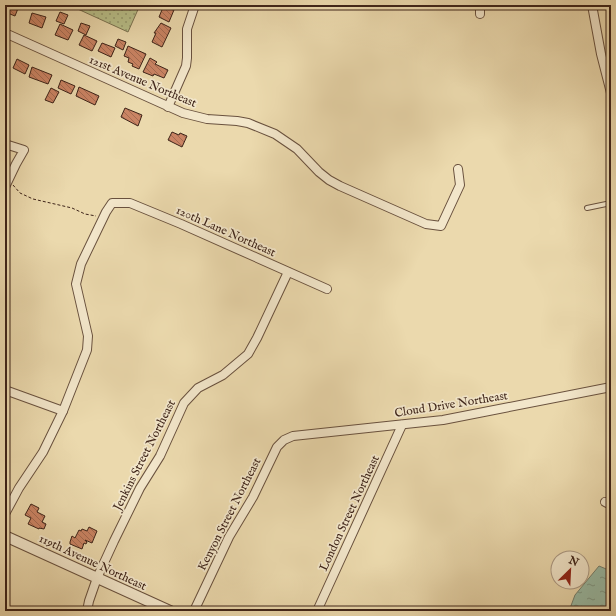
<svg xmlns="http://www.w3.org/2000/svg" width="616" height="616" viewBox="0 0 616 616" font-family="'IM FELL English',serif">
	<defs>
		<pattern id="grass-dots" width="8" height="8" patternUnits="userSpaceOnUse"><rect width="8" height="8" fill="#b8bf89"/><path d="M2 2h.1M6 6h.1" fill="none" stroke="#979b6f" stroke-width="1.8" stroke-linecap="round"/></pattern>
		<pattern id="water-ripples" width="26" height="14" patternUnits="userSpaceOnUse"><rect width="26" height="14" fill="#99bba5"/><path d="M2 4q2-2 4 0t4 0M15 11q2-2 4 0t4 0" fill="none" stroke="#7e9886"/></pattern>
		<pattern id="building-back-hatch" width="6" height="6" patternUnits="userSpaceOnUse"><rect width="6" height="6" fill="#ca8464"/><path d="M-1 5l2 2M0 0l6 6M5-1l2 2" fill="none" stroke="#a56c52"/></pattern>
	</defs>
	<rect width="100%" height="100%" fill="#ebd9ad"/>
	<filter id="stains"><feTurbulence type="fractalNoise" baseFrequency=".005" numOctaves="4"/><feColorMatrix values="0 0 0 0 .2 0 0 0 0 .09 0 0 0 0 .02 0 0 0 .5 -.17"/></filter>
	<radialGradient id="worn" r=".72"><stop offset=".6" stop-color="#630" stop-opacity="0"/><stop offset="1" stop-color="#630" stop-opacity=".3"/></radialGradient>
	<!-- grass -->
	<path fill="url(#grass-dots)" stroke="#7b7251" d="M69,5H140L128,32Z"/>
	<!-- water -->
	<path fill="url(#water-ripples)" stroke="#757f6d" d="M599,566L611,571V611H569L575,595Z"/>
	<!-- building -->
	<g fill="url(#building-back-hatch)" stroke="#3e2419">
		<path d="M5,5L19,6L15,16L5,12Z"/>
		<path d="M164,5H176L169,22L159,17Z"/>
		<path d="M60,12L68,15L64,24L56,21Z"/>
		<path d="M32,13L46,17L42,28L29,23Z"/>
		<path d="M81,23L90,26L86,35L78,31Z"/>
		<path d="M161,23L171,28L162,47L152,42L156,33H154Z"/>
		<path d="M60,24L73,30L68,40L55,35Z"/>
		<path d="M84,35L97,41L92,51L79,45Z"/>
		<path d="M118,39L126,42L123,50L115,46Z"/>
		<path d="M102,43L115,48L111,57L98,51Z"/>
		<path d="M128,46L146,54L139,69L132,66L133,64L128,62L129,58L124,56Z"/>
		<path d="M150,58L157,62L155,64L168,70L164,78L154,74L153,76L143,72Z"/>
		<path d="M17,59L29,65L25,74L13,68Z"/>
		<path d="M32,67L52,75L48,84L29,77Z"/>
		<path d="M61,80L75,86L71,94L58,88Z"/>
		<path d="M79,87L99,96L95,105L76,96Z"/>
		<path d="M51,88L59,92L53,103L45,100Z"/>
		<path d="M125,108L142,115L138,126L121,117Z"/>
		<path d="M172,132L179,135L180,133L187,136L182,147L168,140Z"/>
		<path d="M31,504L39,508L37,512L45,516L42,522L46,524L44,529L39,528V529L28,524L31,518L25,515Z"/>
		<path d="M89,527L97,531L92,543L85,540L87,542L86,544L84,543L82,549L70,544V542L72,536L75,538L79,530L81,531L82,529L87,531Z"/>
	</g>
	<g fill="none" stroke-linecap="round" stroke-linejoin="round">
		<!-- service casing -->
		<g stroke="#69513e" stroke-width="6">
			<path id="service" d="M587,208L611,203"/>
		</g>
		<!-- minor casing -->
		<g stroke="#69513e" stroke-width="10">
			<g id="minor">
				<path d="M480,5V14"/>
				<path d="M592,5L601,54L611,93"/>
				<path d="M5,33L183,113L207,119L237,121L248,123L275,134L297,149L319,172L329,180L340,186L426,224L441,226L460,185L458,169"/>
				<path d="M168,107L186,66L187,58V29L195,5"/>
				<path d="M5,144L24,150L16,164L5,187"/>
				<path d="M5,390L63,411"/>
				<path d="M605,502L611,505"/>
				<path d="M5,514L19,488L43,452L63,411L87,350L88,336L76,284L81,264L106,212L112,203H130L181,224L327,289"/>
				<path d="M87,611L89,601L97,578L114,541L140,488L160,456L184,403L198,388L223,375L248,354L257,338L288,272"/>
				<path d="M194,611L229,537L253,497L277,447L284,440L293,436L443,420L611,387"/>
				<path d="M317,611L402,425"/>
			</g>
		</g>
		<!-- tertiary casing -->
		<g stroke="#69513e" stroke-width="12">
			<path id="tertiary" d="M5,536L170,611"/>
		</g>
		<!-- path -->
		<path stroke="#3e2419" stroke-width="1" stroke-dasharray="3 2" stroke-linecap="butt" d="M13,185L20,193L33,199L72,208L85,214L96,216"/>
		<!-- service -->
		<use href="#service" stroke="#f2e6ca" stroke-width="4"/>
		<!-- minor -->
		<use href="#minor" stroke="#f2e6ca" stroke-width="8"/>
		<!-- tertiary -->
		<use href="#tertiary" stroke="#f2e6ca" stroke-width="10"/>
	</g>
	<g text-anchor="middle" stroke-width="3.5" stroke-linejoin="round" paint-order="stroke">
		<!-- street labels -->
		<g font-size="12" fill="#3e2419" stroke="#f2e6ca">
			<text transform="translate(143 81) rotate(23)" y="4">121st Avenue Northeast</text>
			<text transform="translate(226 231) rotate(24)" y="4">120th Lane Northeast</text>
			<text transform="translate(451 404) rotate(-9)" y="4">Cloud Drive Northeast</text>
			<text transform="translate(144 455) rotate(-63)" y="4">Jenkins Street Northeast</text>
			<text transform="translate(349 513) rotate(-65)" y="4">London Street Northeast</text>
			<text transform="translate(229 514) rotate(-63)" y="4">Kenyon Street Northeast</text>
			<text transform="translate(93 562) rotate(25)" y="4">119th Avenue Northeast</text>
		</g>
	</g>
	<!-- margin -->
	<rect width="616" height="616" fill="none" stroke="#ebd9ad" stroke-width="20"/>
	<rect x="6" y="6" width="604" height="604" fill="none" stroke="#3e2419" stroke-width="2"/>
	<rect x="10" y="10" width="596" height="596" fill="none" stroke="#3e2419"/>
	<!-- north arrow -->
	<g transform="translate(570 570) rotate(24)"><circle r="19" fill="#f2e6ca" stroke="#aa9883"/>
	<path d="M0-3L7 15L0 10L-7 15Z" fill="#8f2418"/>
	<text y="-6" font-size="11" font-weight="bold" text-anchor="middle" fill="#3e2419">N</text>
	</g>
	<rect width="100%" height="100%" filter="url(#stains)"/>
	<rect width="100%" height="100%" fill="url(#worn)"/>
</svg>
